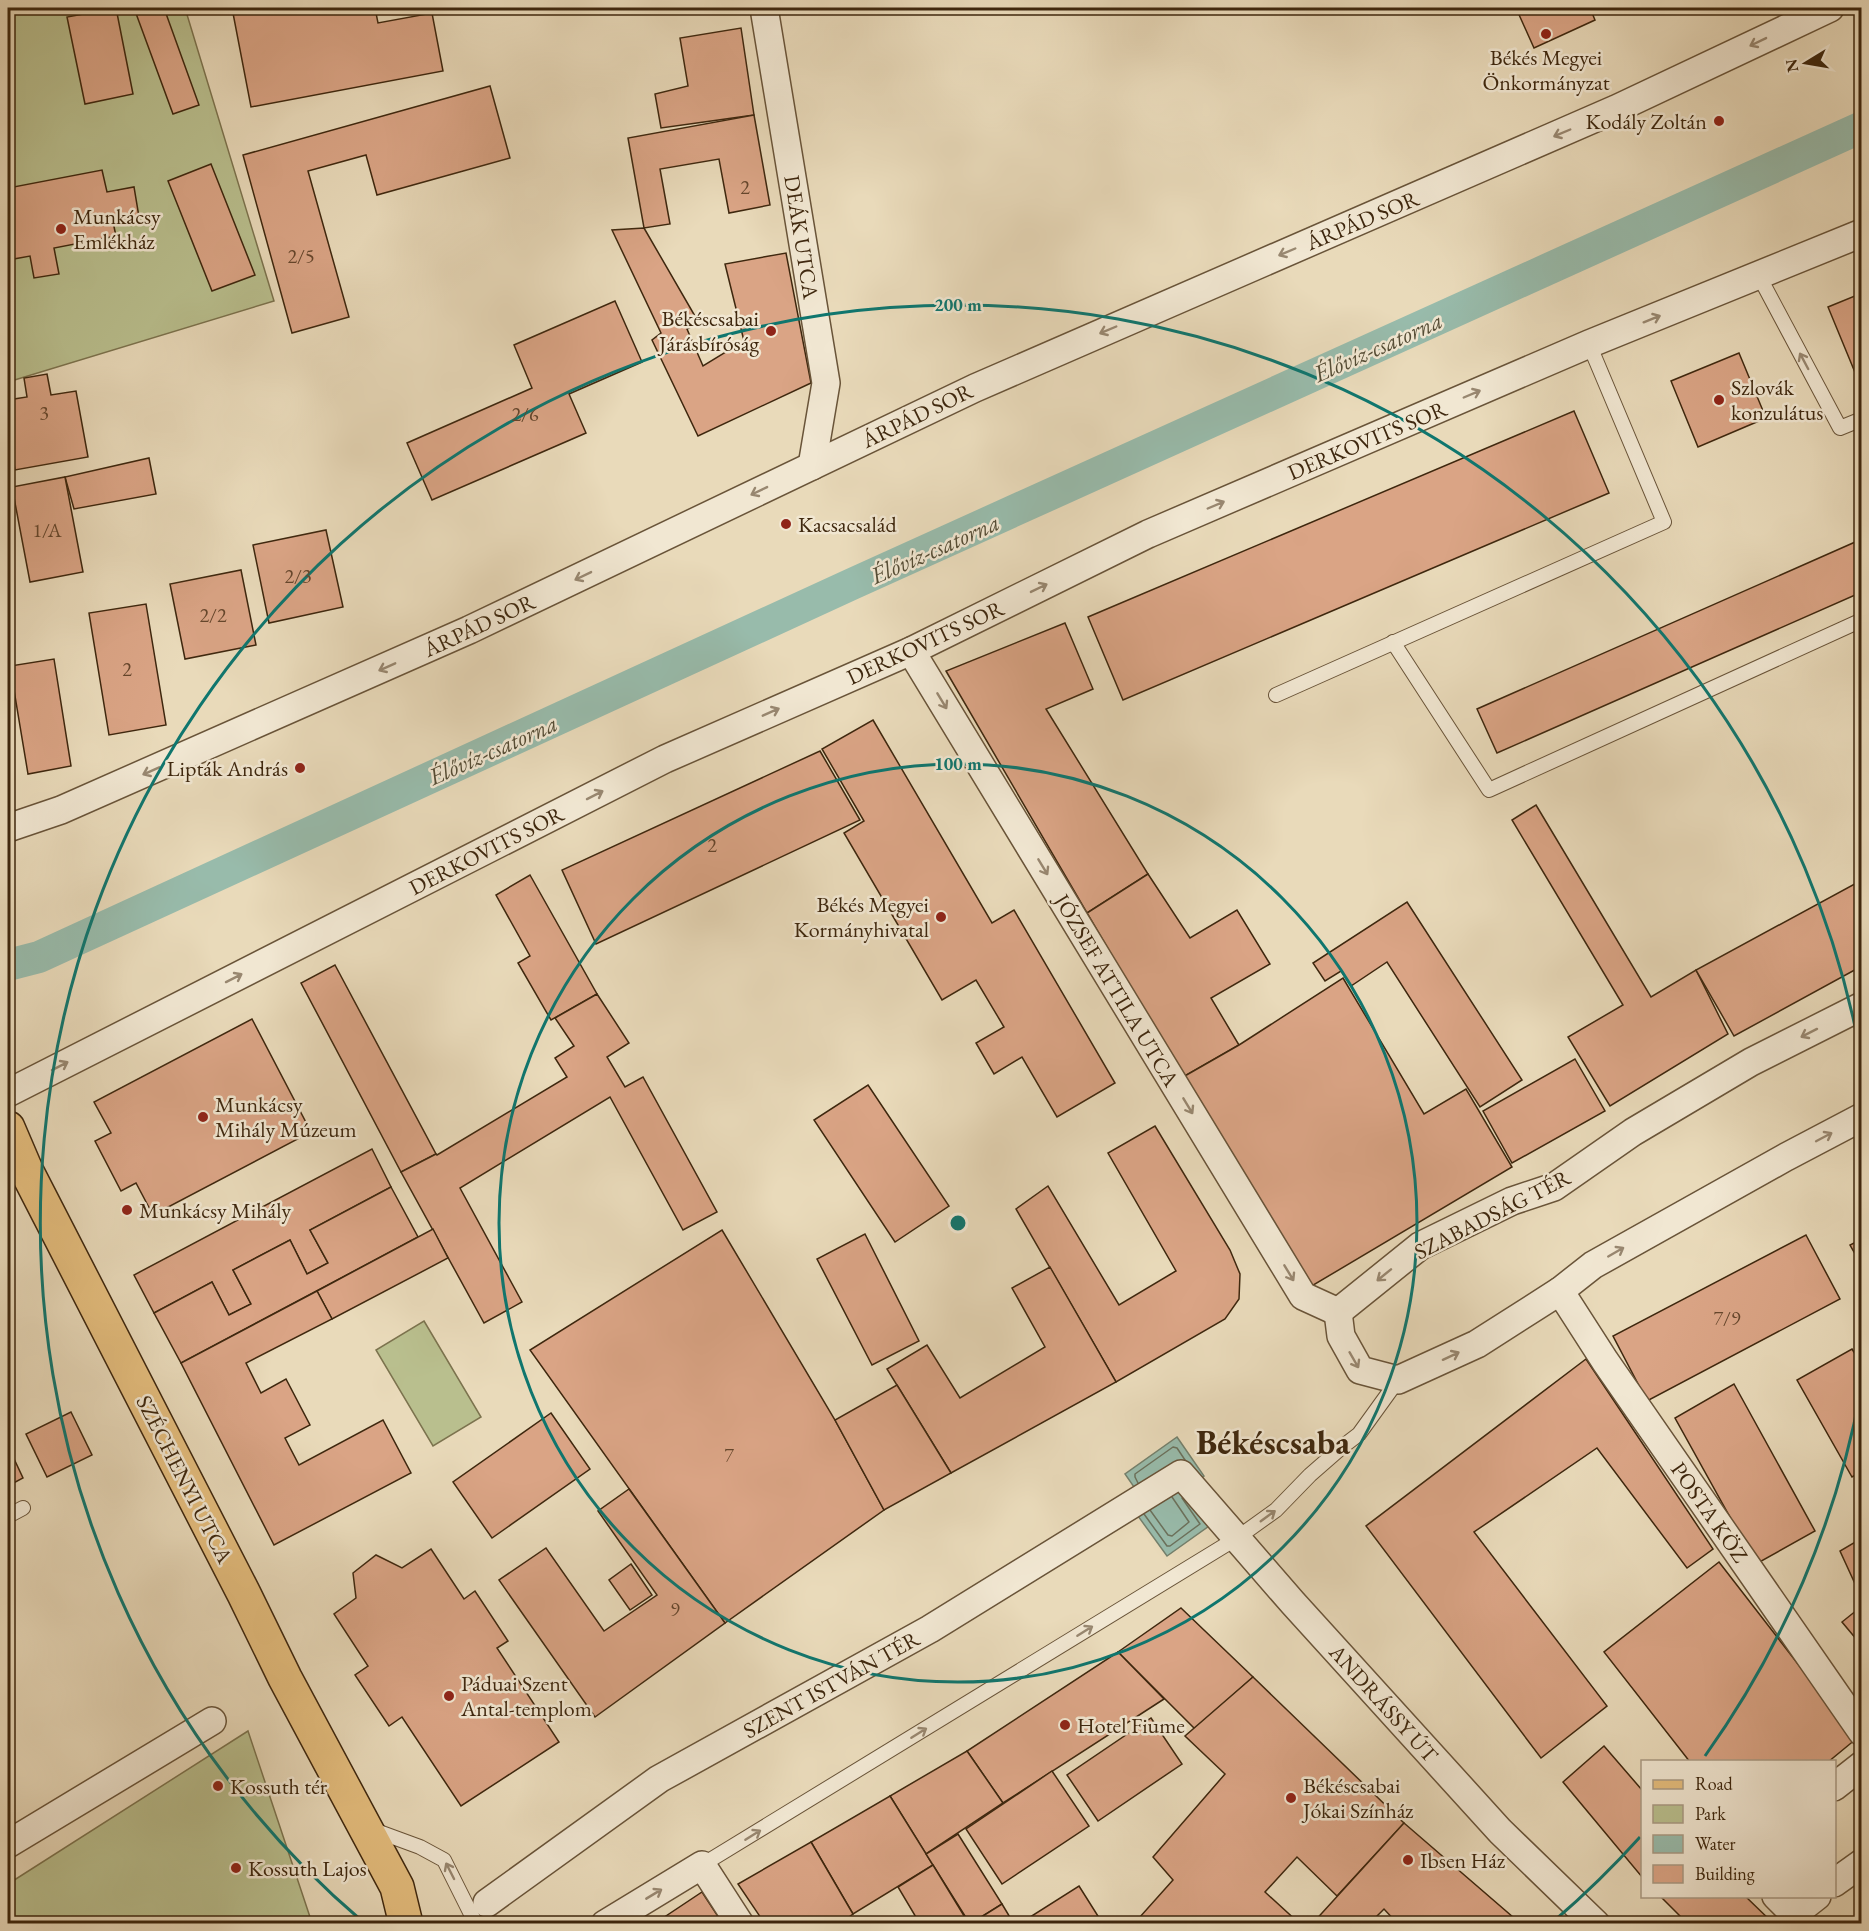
<svg xmlns="http://www.w3.org/2000/svg" width="1869" height="1931" viewBox="0 0 1869 1931" font-family="'EB Garamond',serif">
	<rect width="100%" height="100%" fill="#e9daba"/>
	<filter id="stains"><feTurbulence type="fractalNoise" baseFrequency=".00333" numOctaves="4"/><feColorMatrix values="0 0 0 0 .2 0 0 0 0 .09 0 0 0 0 .02 0 0 0 .5 -.17"/></filter>
	<radialGradient id="worn" r=".72"><stop offset=".6" stop-color="#630" stop-opacity="0"/><stop offset="1" stop-color="#630" stop-opacity=".3"/></radialGradient>
	<!-- green -->
	<g fill="#b9bf8e" stroke="#7c734e" stroke-width="1.5">
		<path d="M8,8H185L274,301L8,382Z"/>
		<path d="M424,1321L481,1417L433,1446L376,1350Z"/>
		<path d="M248,1731L312,1923H8V1884Z"/>
	</g>
	<!-- water -->
	<path fill="#98bbab" stroke="#74806c" stroke-width="1.5" d="M1177,1437L1204,1476L1184,1490L1209,1526L1167,1556L1130,1505L1141,1497L1125,1474Z"/>
	<g fill="none" stroke-linecap="round" stroke-linejoin="round">
		<!-- shore -->
		<g stroke="#6b715c" stroke-width="1.5">
			<path d="M1138,1483L1135,1477V1474L1173,1447L1177,1448L1185,1460"/>
			<path d="M1150,1510L1168,1535L1172,1536L1189,1522L1172,1497"/>
			<path d="M1144,1514L1167,1546H1170L1200,1524L1182,1498"/>
		</g>
		<!-- canal -->
		<path stroke="#98bbab" stroke-width="32" d="M8,965L39,957L852,584L1862,127"/>
	</g>
	<!-- building -->
	<g fill="#daa485" stroke="#3e270e" stroke-width="1.5">
		<path d="M116,8L133,94L85,104L67,17Z"/>
		<path d="M134,8H164L199,105L173,114Z"/>
		<path d="M232,8H375L378,23L432,13L443,71L251,107Z"/>
		<path d="M1516,8H1590L1595,20L1534,48Z"/>
		<path d="M741,28L754,115L661,128L655,94L688,86L680,38Z"/>
		<path d="M490,86L510,158L377,195L366,155L308,171L349,317L292,333L243,155Z"/>
		<path d="M754,115L770,205L729,213L719,159L660,169L670,224L644,228L628,138Z"/>
		<path d="M211,164L255,275L212,291L168,181Z"/>
		<path d="M102,170L107,192L134,187L139,217L113,222L116,236L54,248L59,274L34,278L30,256L8,260V188Z"/>
		<path d="M644,228L699,323L687,329L703,366L744,341L725,264L786,253L811,383L698,436L652,340L661,333L612,230Z"/>
		<path d="M1862,293V386L1861,387L1828,307Z"/>
		<path d="M615,301L642,362L569,394L586,433L432,500L407,443L532,388L514,345Z"/>
		<path d="M1739,353L1766,418L1698,447L1671,381Z"/>
		<path d="M47,374L51,395L76,391L88,457L15,470L8,426V400L27,397L24,378Z"/>
		<path d="M1574,411L1609,493L1123,700L1088,617Z"/>
		<path d="M149,458L156,494L74,509L65,477Z"/>
		<path d="M65,477L83,572L30,582L12,487Z"/>
		<path d="M326,530L343,607L269,623L253,545Z"/>
		<path d="M1862,539V592L1497,753L1477,709Z"/>
		<path d="M241,570L256,645L185,659L170,584Z"/>
		<path d="M146,604L166,725L109,735L89,613Z"/>
		<path d="M1065,623L1093,689L1046,709L1148,874L1087,913L946,671Z"/>
		<path d="M54,659L71,766L28,774L10,666Z"/>
		<path d="M873,720L992,923L1014,910L1115,1083L1057,1117L1022,1057L994,1074L976,1043L1004,1027L976,980L942,1000L844,833L864,821L822,749Z"/>
		<path d="M820,751L860,820L596,944L562,870Z"/>
		<path d="M1536,805L1651,997L1696,970L1728,1034L1610,1106L1568,1037L1623,1005L1512,820Z"/>
		<path d="M1148,874L1190,938L1237,910L1270,964L1211,998L1239,1045L1183,1077L1087,913Z"/>
		<path d="M530,875L597,994L551,1020L518,963L530,956L496,895Z"/>
		<path d="M1862,880V966L1734,1036L1696,970Z"/>
		<path d="M1407,902L1522,1080L1480,1107L1387,962L1351,986L1341,971L1325,981L1313,963Z"/>
		<path d="M335,965L436,1154L401,1172L301,983Z"/>
		<path d="M1343,978L1424,1114L1466,1089L1512,1167L1310,1287L1183,1077L1239,1045Z"/>
		<path d="M597,994L629,1043L607,1057L625,1087L643,1077L717,1212L683,1230L610,1097L460,1188L522,1302L484,1323L401,1172L436,1154L437,1155L567,1077L555,1058L574,1046L555,1018Z"/>
		<path d="M252,1019L311,1132L153,1215L136,1183L121,1191L95,1141L111,1133L94,1102Z"/>
		<path d="M1575,1059L1605,1111L1512,1163L1483,1111Z"/>
		<path d="M868,1085L949,1206L895,1242L814,1120Z"/>
		<path d="M1155,1126L1230,1250L1240,1274L1239,1299L1225,1319L1116,1382L1016,1209L1048,1186L1119,1305L1176,1271L1108,1153Z"/>
		<path d="M372,1149L391,1187L310,1230L328,1263L307,1274L290,1240L233,1270L251,1304L229,1315L212,1282L154,1313L134,1275Z"/>
		<path d="M391,1187L418,1237L181,1363L154,1313L212,1282L229,1315L251,1304L233,1270L290,1240L307,1274L328,1263L310,1230Z"/>
		<path d="M433,1229L448,1258L332,1319L317,1291Z"/>
		<path d="M722,1230L835,1420L884,1510L725,1623L530,1350Z"/>
		<path d="M865,1234L919,1341L872,1365L817,1259Z"/>
		<path d="M1806,1235L1840,1299L1647,1401L1613,1336Z"/>
		<path d="M1862,1239V1266L1850,1245Z"/>
		<path d="M1050,1267L1116,1382L951,1473L887,1369L927,1345L960,1398L1045,1347L1012,1288Z"/>
		<path d="M317,1291L332,1319L246,1363L261,1393L286,1379L310,1425L285,1438L299,1465L383,1420L411,1473L274,1545L181,1363Z"/>
		<path d="M1852,1349L1862,1365V1471L1852,1477L1797,1380Z"/>
		<path d="M1586,1359L1713,1549L1687,1568L1597,1448L1474,1532L1607,1706L1541,1758L1366,1526Z"/>
		<path d="M1734,1384L1815,1531L1756,1564L1675,1418Z"/>
		<path d="M897,1385L951,1473L884,1510L835,1420Z"/>
		<path d="M71,1412L92,1455L47,1477L26,1434Z"/>
		<path d="M551,1413L590,1469L492,1538L453,1482Z"/>
		<path d="M8,1446L23,1478L8,1486Z"/>
		<path d="M629,1489L725,1623L595,1717L499,1580L546,1548L604,1631L657,1595L598,1511Z"/>
		<path d="M1862,1538V1599L1840,1551Z"/>
		<path d="M431,1549L464,1599L475,1591L508,1641L497,1648L559,1742L461,1806L402,1717L389,1726L355,1675L368,1666L334,1614L356,1598L353,1573L376,1555L402,1568Z"/>
		<path d="M1719,1562L1856,1739L1828,1762H1690L1604,1652Z"/>
		<path d="M631,1564L652,1595L630,1610L609,1580Z"/>
		<path d="M1862,1606V1646L1842,1622Z"/>
		<path d="M1181,1608L1253,1677L1195,1729L1118,1652Z"/>
		<path d="M1118,1652L1164,1699L1003,1803L967,1751Z"/>
		<path d="M1253,1677L1404,1823L1337,1896L1297,1857L1265,1892L1300,1924H1234L1230,1919L1224,1924H1143L1139,1918L1173,1880L1153,1857L1225,1774L1185,1736Z"/>
		<path d="M1151,1718L1182,1764L1098,1821L1067,1775Z"/>
		<path d="M1604,1746L1642,1790V1877L1563,1782Z"/>
		<path d="M967,1751L1003,1803L926,1854L890,1796Z"/>
		<path d="M1052,1771L1089,1826L1002,1884L966,1829Z"/>
		<path d="M890,1796L933,1865L853,1914L811,1842Z"/>
		<path d="M1404,1823L1521,1924H1398L1384,1909L1369,1924H1312Z"/>
		<path d="M958,1834L1002,1904L970,1924L926,1854Z"/>
		<path d="M811,1842L853,1914L839,1924H765L738,1884Z"/>
		<path d="M933,1865L966,1919L959,1924H920L898,1887Z"/>
		<path d="M1079,1886L1103,1924H1019Z"/>
		<path d="M702,1892L723,1924H654Z"/>
		<path d="M1660,1896H1745L1774,1924H1688Z"/>
		<path d="M1002,1904L1014,1924H970Z"/>
		<path d="M1862,1915V1924H1850Z"/>
	</g>
	<g fill="none" stroke-linecap="round" stroke-linejoin="round">
		<!-- lane casing -->
		<g stroke="#695439" stroke-width="16">
			<g id="lane">
				<path d="M1759,276L1840,428L1862,419"/>
				<path d="M1393,642L1489,790L1862,620"/>
				<path d="M1276,695L1664,522L1589,344"/>
				<path d="M8,1516L23,1508"/>
				<path d="M371,1829L420,1847L444,1860L476,1924"/>
				<path d="M702,1865L1237,1538L1276,1510L1310,1475L1342,1447L1359,1434L1398,1380"/>
			</g>
		</g>
		<!-- street casing -->
		<g stroke="#695439" stroke-width="30">
			<g id="street">
				<path d="M764,8L826,383L812,466"/>
				<path d="M911,651L1303,1296L1338,1312"/>
				<path d="M8,828L61,810L469,630L975,388L1616,109L1830,8"/>
				<path d="M8,1093L665,759L911,651L1148,534L1589,344L1862,233"/>
				<path d="M1560,1291L1605,1361L1862,1732"/>
				<path d="M1338,1312L1341,1336L1360,1370L1398,1380L1477,1344L1560,1291L1593,1265L1786,1157L1862,1117"/>
				<path d="M1338,1312L1420,1246L1512,1201L1554,1187L1633,1132L1751,1062L1862,1006"/>
				<path d="M1834,1787L1862,1765"/>
				<path d="M8,1844L212,1721"/>
				<path d="M1834,1883L1862,1863"/>
				<path d="M1776,1896L1794,1914L1817,1896"/>
				<path d="M487,1903L659,1779L930,1629L1181,1474L1293,1603L1500,1831L1596,1924"/>
				<path d="M605,1924L702,1865L740,1924"/>
			</g>
		</g>
		<!-- primary casing -->
		<g stroke="#3e270e" stroke-width="36">
			<path id="primary" d="M8,1128L26,1170L244,1594L285,1678L397,1887L406,1924"/>
		</g>
		<!-- lane -->
		<use href="#lane" stroke="#f1e7d2" stroke-width="14"/>
		<!-- street -->
		<use href="#street" stroke="#f1e7d2" stroke-width="27"/>
		<!-- primary -->
		<use href="#primary" stroke="#e4bd7d" stroke-width="33"/>
	</g>
	<!-- one-way arrows -->
	<defs><path id="oneway-shaft" d="M-6 0H5M1.5-3L5.5 0L1.5 3" fill="none" stroke-width="1.6" stroke-linecap="round" stroke-linejoin="round" transform="scale(1.5)"/></defs>
	<g stroke="#988770">
		<use href="#oneway-shaft" transform="translate(1758 42) rotate(154)"/>
		<use href="#oneway-shaft" transform="translate(1562 133) rotate(157)"/>
		<use href="#oneway-shaft" transform="translate(1287 252) rotate(157)"/>
		<use href="#oneway-shaft" transform="translate(1652 319) rotate(-22)"/>
		<use href="#oneway-shaft" transform="translate(1108 330) rotate(157)"/>
		<use href="#oneway-shaft" transform="translate(1804 361) rotate(-118)"/>
		<use href="#oneway-shaft" transform="translate(1472 394) rotate(-23)"/>
		<use href="#oneway-shaft" transform="translate(759 491) rotate(154)"/>
		<use href="#oneway-shaft" transform="translate(1216 505) rotate(-23)"/>
		<use href="#oneway-shaft" transform="translate(583 576) rotate(154)"/>
		<use href="#oneway-shaft" transform="translate(1039 588) rotate(-26)"/>
		<use href="#oneway-shaft" transform="translate(387 667) rotate(156)"/>
		<use href="#oneway-shaft" transform="translate(942 701) rotate(59)"/>
		<use href="#oneway-shaft" transform="translate(771 712) rotate(-24)"/>
		<use href="#oneway-shaft" transform="translate(151 771) rotate(156)"/>
		<use href="#oneway-shaft" transform="translate(595 795) rotate(-27)"/>
		<use href="#oneway-shaft" transform="translate(1043 867) rotate(59)"/>
		<use href="#oneway-shaft" transform="translate(234 978) rotate(-27)"/>
		<use href="#oneway-shaft" transform="translate(1809 1033) rotate(153)"/>
		<use href="#oneway-shaft" transform="translate(60 1066) rotate(-27)"/>
		<use href="#oneway-shaft" transform="translate(1188 1106) rotate(59)"/>
		<use href="#oneway-shaft" transform="translate(1824 1137) rotate(-28)"/>
		<use href="#oneway-shaft" transform="translate(1616 1252) rotate(-30)"/>
		<use href="#oneway-shaft" transform="translate(1289 1273) rotate(59)"/>
		<use href="#oneway-shaft" transform="translate(1384 1275) rotate(141)"/>
		<use href="#oneway-shaft" transform="translate(1451 1356) rotate(-25)"/>
		<use href="#oneway-shaft" transform="translate(1354 1360) rotate(60)"/>
		<use href="#oneway-shaft" transform="translate(1268 1516) rotate(-36)"/>
		<use href="#oneway-shaft" transform="translate(1085 1631) rotate(-32)"/>
		<use href="#oneway-shaft" transform="translate(919 1733) rotate(-32)"/>
		<use href="#oneway-shaft" transform="translate(753 1835) rotate(-32)"/>
		<use href="#oneway-shaft" transform="translate(450 1871) rotate(-117)"/>
		<use href="#oneway-shaft" transform="translate(654 1894) rotate(-31)"/>
	</g>
	<!-- distance rings -->
	<g fill="none" stroke="#0f766e" stroke-width="3">
		<circle cx="958" cy="1223" r="459"/>
		<path d="M1861 1390A918 918 0 0 1 1705 1756M1640 1837A918 918 0 0 1 1554 1921M362 1921A918 918 0 1 1 1861 1056"/>
	</g>
	<!-- markers -->
	<g fill="#8f2418" stroke="#f1e7d2" stroke-width="2">
		<circle cx="1546" cy="34" r="6"/>
		<circle cx="1719" cy="121" r="6"/>
		<circle cx="61" cy="229" r="6"/>
		<circle cx="771" cy="331" r="6"/>
		<circle cx="1719" cy="400" r="6"/>
		<circle cx="786" cy="524" r="6"/>
		<circle cx="300" cy="768" r="6"/>
		<circle cx="941" cy="917" r="6"/>
		<circle cx="203" cy="1117" r="6"/>
		<circle cx="127" cy="1210" r="6"/>
		<circle cx="449" cy="1696" r="6"/>
		<circle cx="1065" cy="1725" r="6"/>
		<circle cx="218" cy="1786" r="6"/>
		<circle cx="1291" cy="1798" r="6"/>
		<circle cx="1408" cy="1860" r="6"/>
		<circle cx="236" cy="1868" r="6"/>
	</g>
	<g text-anchor="middle" stroke-width="5" stroke-linejoin="round" paint-order="stroke">
		<!-- number labels -->
		<g font-size="20" fill="#65462c">
			<text x="745" y="194">2</text>
			<text x="301" y="263">2/5</text>
			<text x="44" y="420">3</text>
			<text x="525" y="421">2/6</text>
			<text x="47" y="537">1/A</text>
			<text x="298" y="583">2/3</text>
			<text x="213" y="622">2/2</text>
			<text x="127" y="676">2</text>
			<text x="712" y="852">2</text>
			<text x="1727" y="1325">7/9</text>
			<text x="729" y="1462">7</text>
			<text x="675" y="1616">9</text>
		</g>
		<!-- poi labels -->
		<g font-size="22" fill="#3e270e" stroke="#f1e7d2" text-anchor="start">
			<text x="1546" y="65" text-anchor="middle">Békés Megyei<tspan x="1546" dy="25">Önkormányzat</tspan></text>
			<text x="1707" y="129" text-anchor="end">Kodály Zoltán</text>
			<text x="73" y="224">Munkácsy<tspan x="73" dy="25">Emlékház</tspan></text>
			<text x="759" y="326" text-anchor="end">Békéscsabai<tspan x="759" dy="25">Járásbíróság</tspan></text>
			<text x="1731" y="395">Szlovák<tspan x="1731" dy="25">konzulátus</tspan></text>
			<text x="798" y="532">Kacsacsalád</text>
			<text x="288" y="776" text-anchor="end">Lipták András</text>
			<text x="929" y="912" text-anchor="end">Békés Megyei<tspan x="929" dy="25">Kormányhivatal</tspan></text>
			<text x="215" y="1112">Munkácsy<tspan x="215" dy="25">Mihály Múzeum</tspan></text>
			<text x="139" y="1218">Munkácsy Mihály</text>
			<text x="461" y="1691">Páduai Szent<tspan x="461" dy="25">Antal-templom</tspan></text>
			<text x="1077" y="1733">Hotel Fiume</text>
			<text x="1303" y="1793">Békéscsabai<tspan x="1303" dy="25">Jókai Színház</tspan></text>
			<text x="230" y="1794">Kossuth tér</text>
			<text x="1420" y="1868">Ibsen Ház</text>
			<text x="248" y="1876">Kossuth Lajos</text>
		</g>
		<!-- street labels -->
		<g font-size="22" fill="#3e270e" stroke="#f1e7d2">
			<text transform="translate(1362 220) rotate(-23)" y="8">ÁRPÁD SOR</text>
			<text transform="translate(802 237) rotate(81)" y="8">DEÁK UTCA</text>
			<text transform="translate(917 415) rotate(-26)" y="8">ÁRPÁD SOR</text>
			<text transform="translate(1367 440) rotate(-23)" y="8">DERKOVITS SOR</text>
			<text transform="translate(479 625) rotate(-25)" y="8">ÁRPÁD SOR</text>
			<text transform="translate(925 642) rotate(-25)" y="8">DERKOVITS SOR</text>
			<text transform="translate(486 850) rotate(-27)" y="8">DERKOVITS SOR</text>
			<text transform="translate(1117 990) rotate(59)" y="8">JÓZSEF ATTILA UTCA</text>
			<text transform="translate(1492 1214) rotate(-27)" y="8">SZABADSÁG TÉR</text>
			<text transform="translate(185 1479) rotate(63)" y="8">SZÉCHENYI UTCA</text>
			<text transform="translate(1710 1512) rotate(55)" y="8">POSTA KÖZ</text>
			<text transform="translate(831 1684) rotate(-29)" y="8">SZENT ISTVÁN TÉR</text>
			<text transform="translate(1384 1703) rotate(48)" y="8">ANDRÁSSY ÚT</text>
		</g>
		<!-- water labels -->
		<g font-size="24" font-style="italic" fill="#544c35" stroke="#f1e7d2">
			<text transform="translate(1378 347) rotate(-24)" y="8">Élővíz-csatorna</text>
			<text transform="translate(935 549) rotate(-24)" y="8">Élővíz-csatorna</text>
			<text transform="translate(493 750) rotate(-24)" y="8">Élővíz-csatorna</text>
		</g>
		<!-- town labels -->
		<g font-size="34" font-weight="bold" fill="#3e270e" stroke="#f1e7d2">
			<text x="1273" y="1454">Békéscsaba</text>
		</g>
	</g>
	<circle cx="958" cy="1223" r="9" fill="#0f766e" stroke="#f1e7d2" stroke-width="3"/>
	<g font-size="18" text-anchor="middle" font-weight="bold" fill="#0f766e" stroke="#f1e7d2" stroke-width="5" stroke-linejoin="round" paint-order="stroke">
		<text x="958" y="311">200 m</text>
		<text x="958" y="770">100 m</text>
	</g>
	<!-- margin -->
	<rect width="1869" height="1931" fill="none" stroke="#e9daba" stroke-width="30"/>
	<rect x="9" y="9" width="1851" height="1913" fill="none" stroke="#3e270e" stroke-width="3"/>
	<rect x="15" y="15" width="1839" height="1901" fill="none" stroke="#3e270e" stroke-width="1.5"/>
	<!-- legend -->
	<rect x="1641" y="1760" width="195" height="138" fill="#f1e7d2" stroke="#a99a84" stroke-width="1.5"/>
	<rect x="1653" y="1780" width="30" height="9" fill="#e4bd7d" stroke="#a99a84" stroke-width="1.5"/>
	<text x="1695" y="1790" font-size="18" fill="#3e270e">Road</text>
	<rect x="1653" y="1805" width="30" height="18" fill="#b9bf8e" stroke="#a99a84" stroke-width="1.5"/>
	<text x="1695" y="1820" font-size="18" fill="#3e270e">Park</text>
	<rect x="1653" y="1835" width="30" height="18" fill="#98bbab" stroke="#a99a84" stroke-width="1.5"/>
	<text x="1695" y="1850" font-size="18" fill="#3e270e">Water</text>
	<rect x="1653" y="1865" width="30" height="18" fill="#daa485" stroke="#a99a84" stroke-width="1.5"/>
	<text x="1695" y="1880" font-size="18" fill="#3e270e">Building</text>
	<!-- north arrow -->
	<g transform="translate(1806 63) rotate(259)" stroke="#f1e7d2" stroke-width="4.5" paint-order="stroke">
	<path d="M0-4.5L10 22L0 15L-10 22Z" fill="#3e270e"/>
	<text y="-9" font-size="16" font-weight="bold" text-anchor="middle" fill="#3e270e">N</text>
	</g>
	<rect width="100%" height="100%" filter="url(#stains)"/>
	<rect width="100%" height="100%" fill="url(#worn)"/>
</svg>
